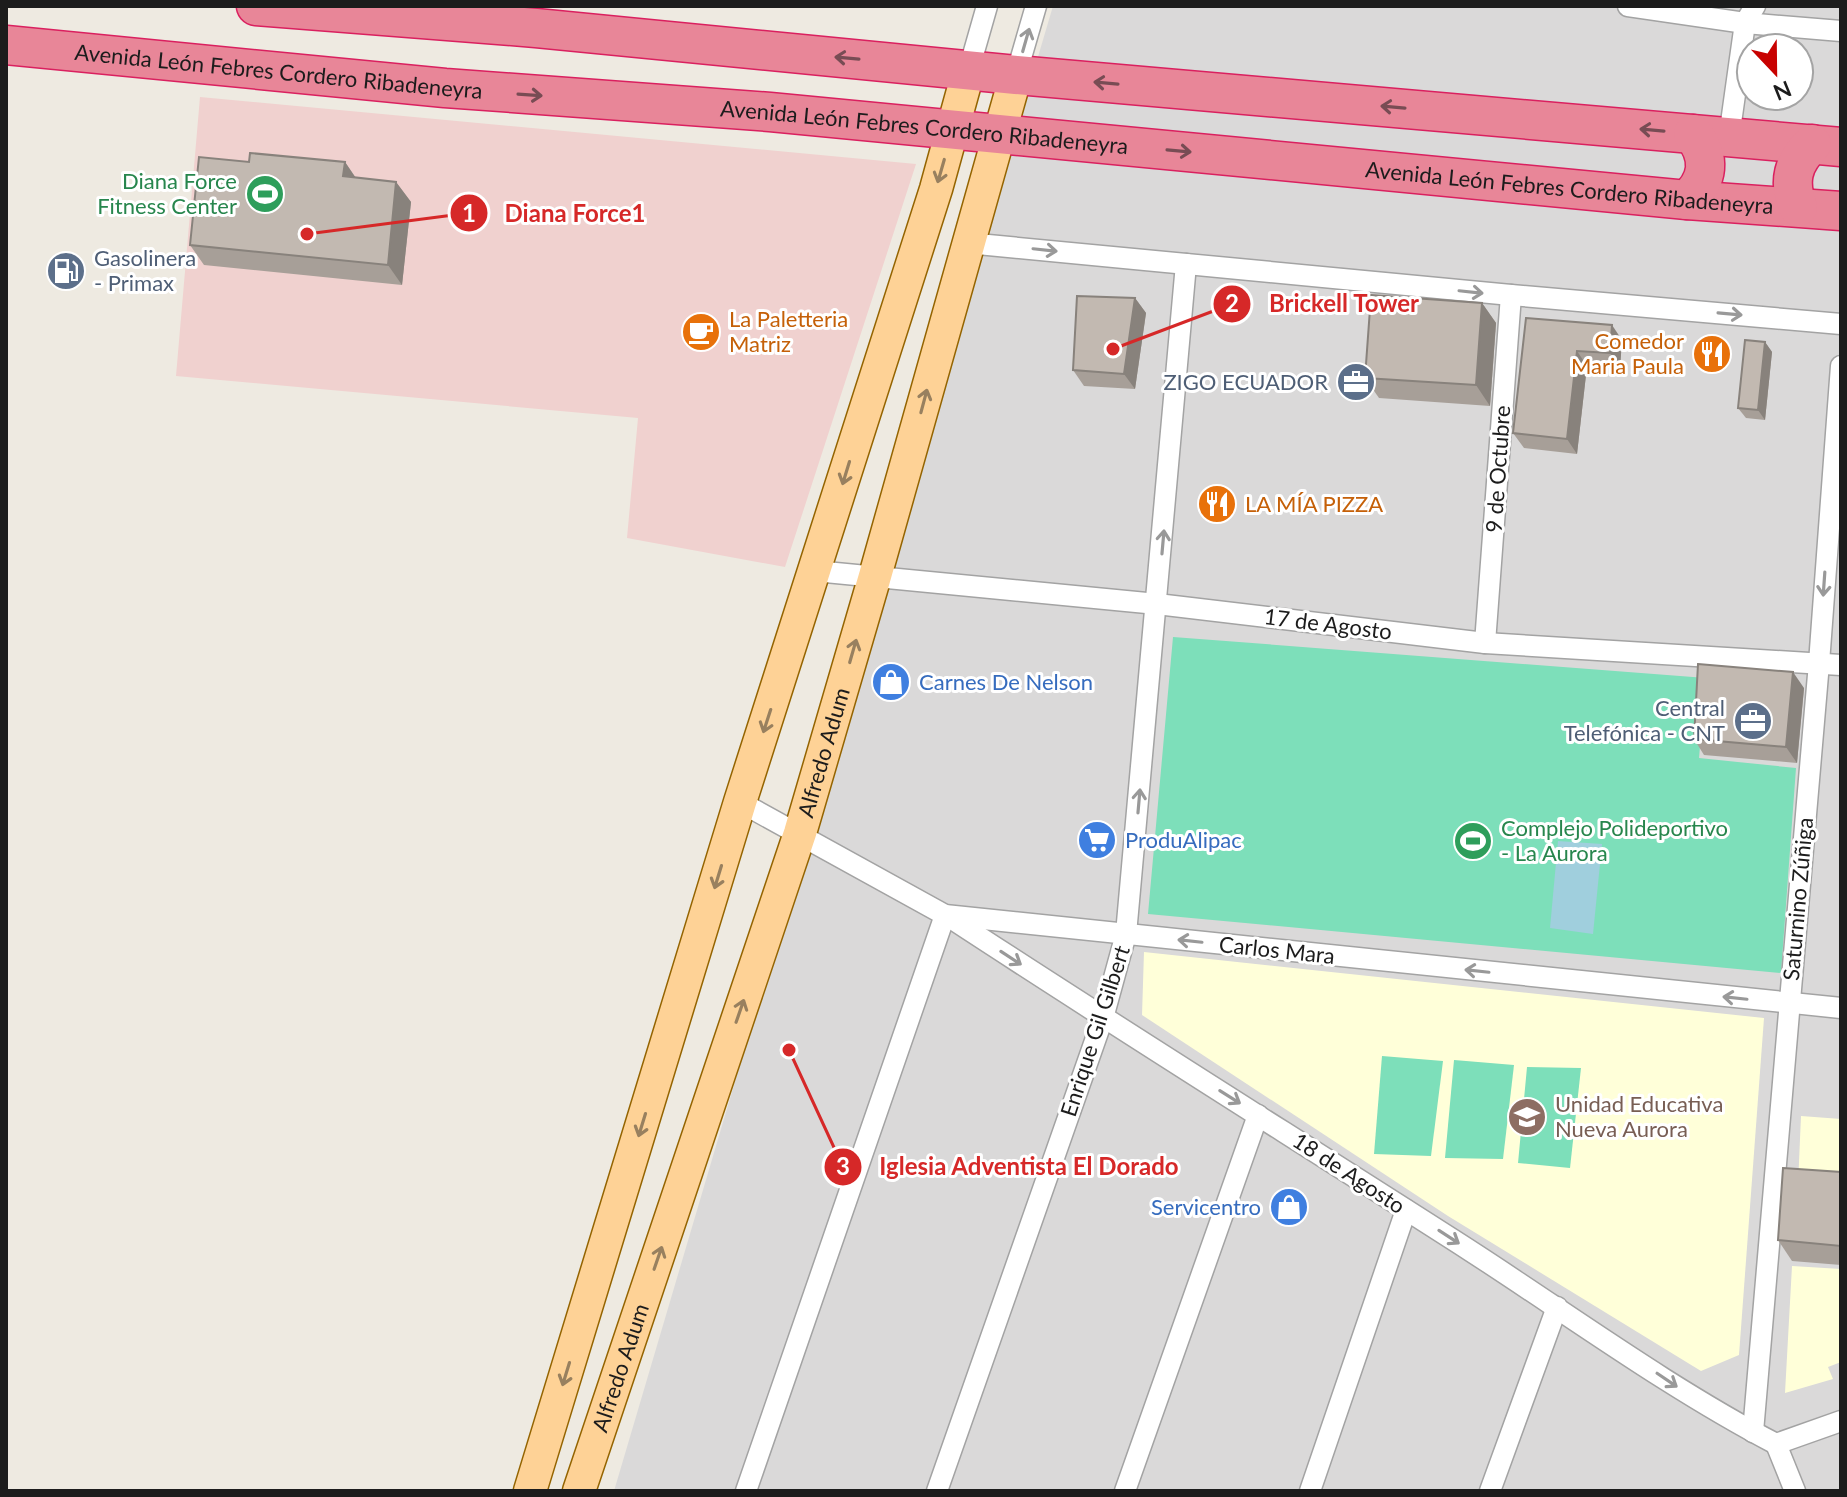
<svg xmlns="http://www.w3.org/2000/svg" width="1847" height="1497" viewBox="0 0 1847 1497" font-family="Lato,sans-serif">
	<rect width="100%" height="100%" fill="#eeeae1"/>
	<!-- residential -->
	<path fill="#dad9d9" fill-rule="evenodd" d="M1053,6H1841V1491H614ZM1751,48H1799V96H1751Z"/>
	<!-- commercial -->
	<path fill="#f0d1cf" d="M200,97L916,164L785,567L627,538L638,418L176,376Z"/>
	<!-- education -->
	<g fill="#ffffd9">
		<path d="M1144,952L1764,1018L1739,1355L1701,1371L1448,1216L1142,1015Z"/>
		<path d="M1801,1116L1841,1119V1189L1798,1185Z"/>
		<path d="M1792,1266L1841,1269V1362L1828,1367L1833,1379L1785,1393Z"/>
	</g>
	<!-- pitch -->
	<g fill="#7ddfba">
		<path d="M1173,637L1706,678L1699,758L1796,768L1781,973L1148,914Z"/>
		<path d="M1382,1056L1443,1061L1431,1156L1374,1154Z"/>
		<path d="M1454,1060L1514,1065L1503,1159L1445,1158Z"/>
		<path d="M1527,1067L1581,1068L1570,1168L1518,1163Z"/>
	</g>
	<!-- water -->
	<path fill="#a0cfdd" d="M1558,841L1602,844L1593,934L1550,928Z"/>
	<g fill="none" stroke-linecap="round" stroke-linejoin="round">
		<!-- street casing -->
		<g stroke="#a3a3a3" stroke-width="23">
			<g id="street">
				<path d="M1628,6L1745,23L1841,31"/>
				<path d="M969,69L987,6"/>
				<path d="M1016,75L1036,6"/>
				<path d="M1729,137L1745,23L1755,6"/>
				<path d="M967,243L1511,295L1841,324"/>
				<path d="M815,571L1157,604L1485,643L1841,665"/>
				<path d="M1485,643L1511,295"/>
				<path d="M740,802L945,915L1841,1008"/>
				<path d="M949,917C1121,1030 1296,1139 1469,1250C1571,1316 1669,1388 1776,1444L1841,1421"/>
				<path d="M1753,1432L1819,663L1841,366"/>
				<path d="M1776,1444L1795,1491"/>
				<path d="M746,1491L945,915"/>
				<path d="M937,1491L1103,1018L1126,934L1186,264"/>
				<path d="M1125,1491L1258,1115"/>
				<path d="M1310,1491L1406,1210"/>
				<path d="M1490,1491L1557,1307"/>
			</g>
		</g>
		<!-- primary casing -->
		<g stroke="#946400" stroke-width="35">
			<g id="primary">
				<path d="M530,1491L740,802L936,189L969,69"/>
				<path id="s1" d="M579,1491L800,833L875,576L1016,75"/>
			</g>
		</g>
		<!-- highway casing -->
		<g stroke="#da205f" stroke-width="41">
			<g id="highway">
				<path d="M256,6L536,28L1016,75L1841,147"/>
				<path id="s2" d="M6,45L445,88L770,112L1687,200L1841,211"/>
				<path d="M1687,200C1709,180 1711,158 1693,134"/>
				<path d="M1798,207C1788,182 1792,163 1812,144"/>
			</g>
		</g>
		<!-- street -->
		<use href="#street" stroke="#fff" stroke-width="20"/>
		<!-- primary -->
		<use href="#primary" stroke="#fed296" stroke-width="32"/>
		<!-- highway -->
		<use href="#highway" stroke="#e88698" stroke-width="38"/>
	</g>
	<!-- wall -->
	<g fill="#a79f98">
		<path d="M345,162L356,178L396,182L411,202L402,285L204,265L190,245Z"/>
		<path d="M1135,298L1146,313L1135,389L1084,386L1073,370Z"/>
		<path d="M1482,303L1496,323L1490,406L1379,398L1365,378Z"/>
		<path d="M1526,318L1622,340L1620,368L1587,366L1577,454L1524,448L1513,433Z"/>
		<path d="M1765,342L1772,352L1765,420L1746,418L1738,408Z"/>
		<path d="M1804,688L1797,763L1704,755L1694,739Z"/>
		<path d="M1841,1172V1265L1792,1261L1778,1240Z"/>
	</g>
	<!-- shaded-wall -->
	<g fill="#88827c">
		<path d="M345,162L359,183L343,176Z"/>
		<path d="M396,182L411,202L402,285L388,265Z"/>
		<path d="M1135,298L1146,313L1135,389L1124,374Z"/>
		<path d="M1482,303L1496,323L1490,406L1476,385Z"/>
		<path d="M1612,325L1622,340L1620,368L1610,353Z"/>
		<path d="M1765,342L1772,352L1765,420L1758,410Z"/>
		<path d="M1577,351L1587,366L1577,454L1567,439Z"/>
		<path d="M1793,672L1804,688L1797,763L1786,747Z"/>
	</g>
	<!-- building -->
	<g fill="#c2b9b1" stroke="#88827c" stroke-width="2">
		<path d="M250,153L345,162L343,176L396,182L388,265L190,245L199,157L249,162Z"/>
		<path d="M1371,295L1482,303L1476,385L1365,378Z"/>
		<path d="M1077,296L1135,298L1124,374L1073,370Z"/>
		<path d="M1526,318L1612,325L1610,353L1577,351L1567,439L1513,433Z"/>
		<path d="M1745,340L1765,342L1758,410L1738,408Z"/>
		<path d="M1698,664L1793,672L1786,747L1694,739Z"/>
		<path d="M1783,1168L1841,1172V1246L1778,1240Z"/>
	</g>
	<!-- one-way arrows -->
	<defs><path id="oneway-shaft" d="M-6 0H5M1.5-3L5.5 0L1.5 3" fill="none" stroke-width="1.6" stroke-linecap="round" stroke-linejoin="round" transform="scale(2)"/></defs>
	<g stroke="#999">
		<use href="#oneway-shaft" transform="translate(1026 40) rotate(-74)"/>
		<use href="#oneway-shaft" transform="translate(1045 250) rotate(6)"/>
		<use href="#oneway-shaft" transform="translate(1471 292) rotate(6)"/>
		<use href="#oneway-shaft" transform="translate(1730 314) rotate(5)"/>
		<use href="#oneway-shaft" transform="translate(1163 542) rotate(-85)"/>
		<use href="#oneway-shaft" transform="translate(1824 584) rotate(94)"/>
		<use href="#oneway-shaft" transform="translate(1139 801) rotate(-85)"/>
		<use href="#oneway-shaft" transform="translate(1190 941) rotate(-174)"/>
		<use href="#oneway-shaft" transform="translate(1011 958) rotate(33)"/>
		<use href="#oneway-shaft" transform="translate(1477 971) rotate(-174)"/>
		<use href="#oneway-shaft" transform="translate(1735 998) rotate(-174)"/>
		<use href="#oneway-shaft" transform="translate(1230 1097) rotate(32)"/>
		<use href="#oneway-shaft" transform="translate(1449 1237) rotate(33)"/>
		<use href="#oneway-shaft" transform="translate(1667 1380) rotate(34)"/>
	</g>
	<g stroke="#784c54">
		<use href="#oneway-shaft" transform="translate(847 58) rotate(-175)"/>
		<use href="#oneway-shaft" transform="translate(1106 83) rotate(-175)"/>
		<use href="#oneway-shaft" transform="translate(530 95) rotate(4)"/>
		<use href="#oneway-shaft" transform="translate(1393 107) rotate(-175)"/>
		<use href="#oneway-shaft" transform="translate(1652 130) rotate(-175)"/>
		<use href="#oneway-shaft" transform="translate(1179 151) rotate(5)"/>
	</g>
	<g stroke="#98805f">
		<use href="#oneway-shaft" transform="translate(941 171) rotate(106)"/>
		<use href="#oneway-shaft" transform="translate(924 401) rotate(-75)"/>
		<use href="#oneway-shaft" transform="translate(846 473) rotate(107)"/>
		<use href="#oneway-shaft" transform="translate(853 651) rotate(-74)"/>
		<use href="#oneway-shaft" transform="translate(767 721) rotate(108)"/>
		<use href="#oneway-shaft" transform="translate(718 877) rotate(107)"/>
		<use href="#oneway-shaft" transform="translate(740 1011) rotate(-71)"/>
		<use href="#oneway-shaft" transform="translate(642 1125) rotate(107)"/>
		<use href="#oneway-shaft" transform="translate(658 1258) rotate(-71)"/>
		<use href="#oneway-shaft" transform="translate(566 1374) rotate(107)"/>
	</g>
	<!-- icons -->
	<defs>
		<g id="stadium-disc" transform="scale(2)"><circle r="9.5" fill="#2e9e5b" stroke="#fff"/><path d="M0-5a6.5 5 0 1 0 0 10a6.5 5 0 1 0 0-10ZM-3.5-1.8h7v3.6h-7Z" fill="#fff"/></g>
		<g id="fuel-disc" transform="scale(2)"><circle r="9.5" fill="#5c6f8a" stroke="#fff"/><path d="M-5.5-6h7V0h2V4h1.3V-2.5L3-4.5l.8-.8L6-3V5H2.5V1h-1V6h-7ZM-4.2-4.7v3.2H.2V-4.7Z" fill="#fff"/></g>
		<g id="cafe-disc" transform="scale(2)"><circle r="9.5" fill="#e8710a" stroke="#fff"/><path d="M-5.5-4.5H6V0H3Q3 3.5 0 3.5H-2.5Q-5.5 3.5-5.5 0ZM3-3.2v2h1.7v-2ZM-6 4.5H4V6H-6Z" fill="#fff"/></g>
		<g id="restaurant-disc" transform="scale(2)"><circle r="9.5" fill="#e8710a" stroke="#fff"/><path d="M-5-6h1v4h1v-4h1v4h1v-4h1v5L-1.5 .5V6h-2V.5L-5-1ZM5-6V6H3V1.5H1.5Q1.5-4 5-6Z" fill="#fff"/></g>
		<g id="office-disc" transform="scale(2)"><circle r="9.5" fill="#5c6f8a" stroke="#fff"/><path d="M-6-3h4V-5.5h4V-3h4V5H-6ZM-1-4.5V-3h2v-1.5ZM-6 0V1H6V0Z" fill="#fff"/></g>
		<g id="shop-disc" transform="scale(2)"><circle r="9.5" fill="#3f7fe0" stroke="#fff"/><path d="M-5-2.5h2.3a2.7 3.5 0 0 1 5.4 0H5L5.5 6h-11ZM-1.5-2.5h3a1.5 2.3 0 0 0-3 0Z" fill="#fff"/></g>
		<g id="supermarket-disc" transform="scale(2)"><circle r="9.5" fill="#3f7fe0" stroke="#fff"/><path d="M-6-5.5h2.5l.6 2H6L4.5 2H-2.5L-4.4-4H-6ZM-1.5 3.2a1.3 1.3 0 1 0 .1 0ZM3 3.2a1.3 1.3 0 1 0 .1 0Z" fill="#fff"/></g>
		<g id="school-disc" transform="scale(2)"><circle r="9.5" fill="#8d6e63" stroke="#fff"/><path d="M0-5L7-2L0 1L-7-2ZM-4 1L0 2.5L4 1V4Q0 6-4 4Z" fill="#fff"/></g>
	</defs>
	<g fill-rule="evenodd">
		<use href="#stadium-disc" x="265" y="194"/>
		<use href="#fuel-disc" x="66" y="271"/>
		<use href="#cafe-disc" x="701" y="332"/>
		<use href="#restaurant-disc" x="1712" y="354"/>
		<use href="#office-disc" x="1356" y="382"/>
		<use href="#restaurant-disc" x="1217" y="504"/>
		<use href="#shop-disc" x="891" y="682"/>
		<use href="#office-disc" x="1753" y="721"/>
		<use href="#supermarket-disc" x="1097" y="840"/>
		<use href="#stadium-disc" x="1473" y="841"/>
		<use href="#school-disc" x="1527" y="1117"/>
		<use href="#shop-disc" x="1289" y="1207"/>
	</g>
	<g text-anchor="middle" stroke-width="6" stroke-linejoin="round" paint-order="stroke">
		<!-- street labels -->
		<g font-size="22" fill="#1c1c1c" stroke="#fff">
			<text dy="8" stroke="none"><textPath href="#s2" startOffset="274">Avenida León Febres Cordero Ribadeneyra</textPath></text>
			<text dy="8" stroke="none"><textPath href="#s2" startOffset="922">Avenida León Febres Cordero Ribadeneyra</textPath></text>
			<text dy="8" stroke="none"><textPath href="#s2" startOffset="1570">Avenida León Febres Cordero Ribadeneyra</textPath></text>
			<text transform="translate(1498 469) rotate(-86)" y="8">9 de Octubre</text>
			<text transform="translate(1328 624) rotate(7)" y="8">17 de Agosto</text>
			<text dy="8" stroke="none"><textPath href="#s1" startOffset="778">Alfredo Adum</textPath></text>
			<text transform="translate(1798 899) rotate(-85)" y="8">Saturnino Zúñiga</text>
			<text transform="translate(1277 950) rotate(6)" y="8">Carlos Mara</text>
			<text transform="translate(1095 1031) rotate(-72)" y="8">Enrique Gil Gilbert</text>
			<text transform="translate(1349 1173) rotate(33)" y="8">18 de Agosto</text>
			<text dy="8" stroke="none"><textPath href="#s1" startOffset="130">Alfredo Adum</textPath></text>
		</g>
		<!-- leisure labels -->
		<g font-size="22" fill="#27864d" stroke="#fff" text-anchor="end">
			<text x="237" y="189">Diana Force<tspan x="237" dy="25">Fitness Center</tspan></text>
			<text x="1501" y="836" text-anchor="start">Complejo Polideportivo<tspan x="1501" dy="25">- La Aurora</tspan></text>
		</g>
		<!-- service labels -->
		<g font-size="22" fill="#4e5e75" stroke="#fff" text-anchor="end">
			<text x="94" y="266" text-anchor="start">Gasolinera<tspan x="94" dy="25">- Primax</tspan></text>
			<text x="1328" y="390">ZIGO ECUADOR</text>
			<text x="1725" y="716">Central<tspan x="1725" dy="25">Telefónica - CNT</tspan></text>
		</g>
		<!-- food labels -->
		<g font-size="22" fill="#c56008" stroke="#fff" text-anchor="start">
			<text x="729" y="327">La Paletteria<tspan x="729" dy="25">Matriz</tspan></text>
			<text x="1684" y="349" text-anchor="end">Comedor<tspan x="1684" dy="25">Maria Paula</tspan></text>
			<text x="1245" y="512">LA MÍA PIZZA</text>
		</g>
		<!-- shop labels -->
		<g font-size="22" fill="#366cbe" stroke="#fff" text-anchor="start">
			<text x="919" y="690">Carnes De Nelson</text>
			<text x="1125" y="848">ProduAlipac</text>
			<text x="1261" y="1215" text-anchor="end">Servicentro</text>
		</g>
		<!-- education labels -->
		<g font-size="22" fill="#785e54" stroke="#fff" text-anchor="start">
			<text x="1555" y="1112">Unidad Educativa<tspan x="1555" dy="25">Nueva Aurora</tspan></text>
		</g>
	</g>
	<!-- callouts -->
	<path fill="none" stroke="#d62828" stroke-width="3" d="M307 234L469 213M1113 349L1232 304M789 1050L843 1167"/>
	<g fill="#d62828" stroke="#fff" stroke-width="3">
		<circle cx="307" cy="234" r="8"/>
		<circle cx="1113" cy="349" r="8"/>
		<circle cx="789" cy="1050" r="8"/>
		<circle cx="469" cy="213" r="20"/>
		<circle cx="1232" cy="304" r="20"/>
		<circle cx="843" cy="1167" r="20"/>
	</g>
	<g font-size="24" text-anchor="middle" font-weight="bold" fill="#fff">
		<text x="469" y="222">1</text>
		<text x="1232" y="312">2</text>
		<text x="843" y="1175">3</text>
	</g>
	<g font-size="24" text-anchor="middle" font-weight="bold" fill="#d62828" stroke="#fff" stroke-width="6" stroke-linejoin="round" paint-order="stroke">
		<text x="575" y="222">Diana Force1</text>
		<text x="1344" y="312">Brickell Tower</text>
		<text x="1029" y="1175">Iglesia Adventista El Dorado</text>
	</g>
	<!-- border -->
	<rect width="1847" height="1497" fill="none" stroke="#1c1c1c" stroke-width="16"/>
	<!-- north arrow -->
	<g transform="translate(1775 72) rotate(158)"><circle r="38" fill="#ffffff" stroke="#a4a4a4" stroke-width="2"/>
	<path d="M0-6L14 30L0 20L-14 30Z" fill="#c80100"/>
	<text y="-12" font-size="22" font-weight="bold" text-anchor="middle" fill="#1c1c1c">N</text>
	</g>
</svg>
